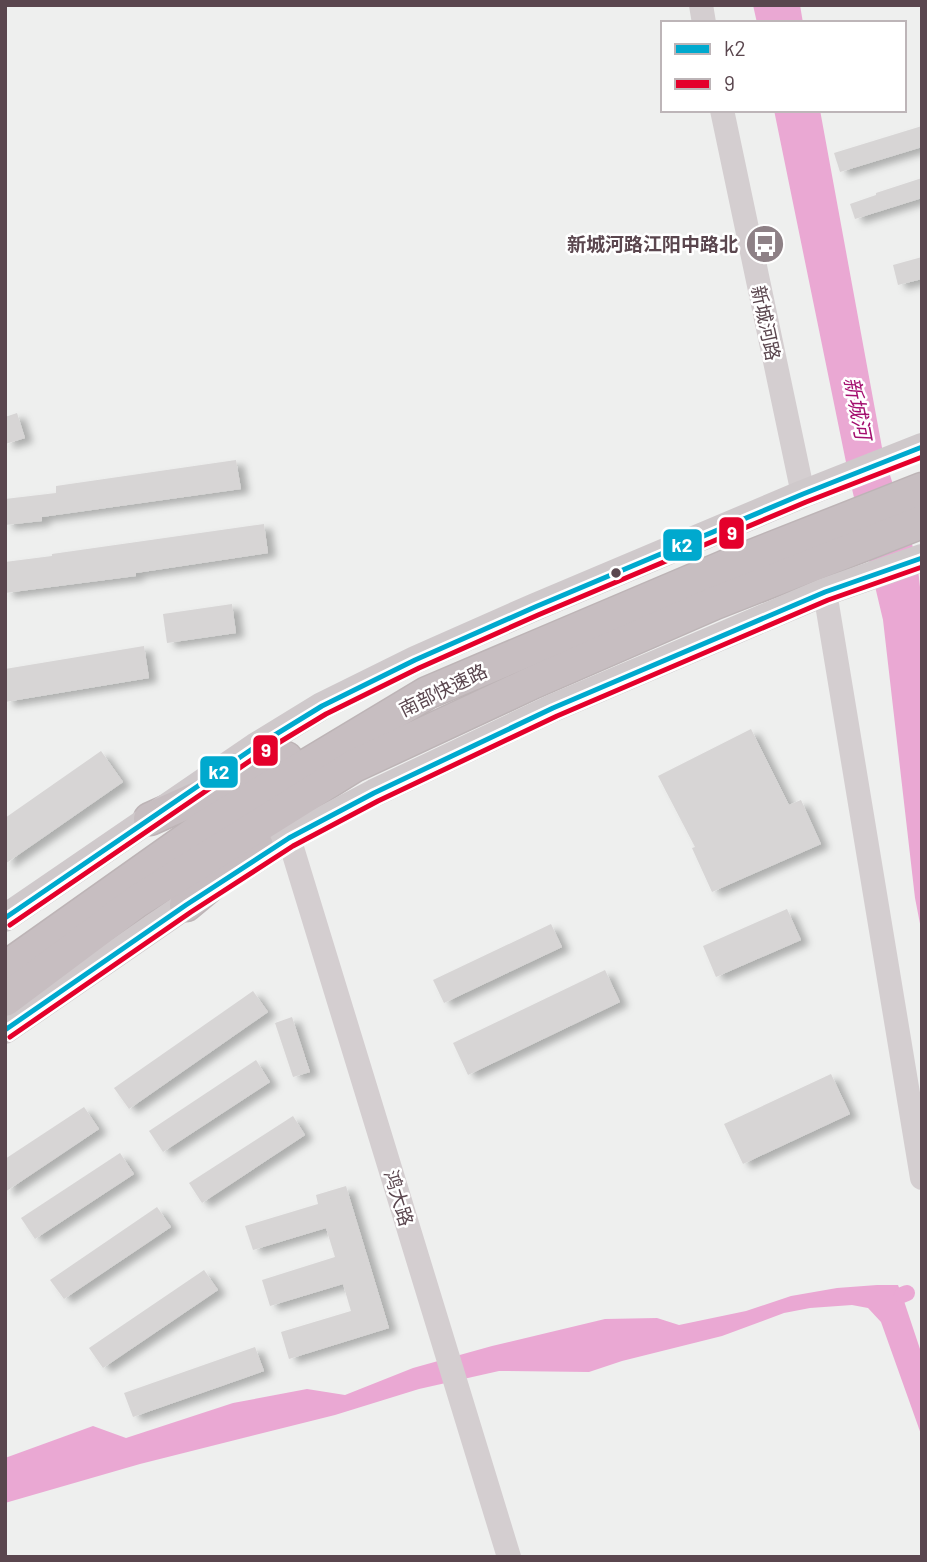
<svg xmlns="http://www.w3.org/2000/svg" width="927" height="1562" viewBox="0 0 927 1562" font-family="Barlow,'Noto Sans SC',sans-serif">
	<defs>
		<filter id="shadow"><feDropShadow dx="8" dy="4.5" stdDeviation="3.5" flood-color="#0004"/></filter>
	</defs>
	<rect width="100%" height="100%" fill="#eeefee"/>
	<!-- water -->
	<g fill="#eaa8d3">
		<path d="M753,5H800L803,23H757Z"/>
		<path d="M774,110H820L883,453L917,560L922,605V934L915,898L883,620L848,472Z"/>
		<path d="M877,1285H898L902,1295L922,1355V1437L881,1322L868,1308L852,1305L810,1308L784,1313L722,1336L622,1361L589,1372L499,1371L419,1389L335,1415L140,1464L5,1503V1458L93,1426L126,1438L233,1403L307,1389L345,1395L413,1368L492,1346L605,1319L657,1318L679,1325L746,1311L791,1296L837,1288Z"/>
	</g>
	<g fill="none" stroke-linecap="round" stroke-linejoin="round">
		<!-- canal -->
		<path stroke="#eaa8d3" stroke-width="16" d="M902,1295L907,1293"/>
	</g>
	<!-- building -->
	<g fill="#d7d5d5" filter="url(#shadow)">
		<path d="M922,126V147L840,172L834,153Z"/>
		<path d="M922,178V198L855,219L850,204L876,195V193Z"/>
		<path d="M922,257V279L898,285L893,265Z"/>
		<path d="M17,413L25,438L5,444V417Z"/>
		<path d="M236,460L241,489L42,517V521L5,525V499L56,493V486Z"/>
		<path d="M264,524L268,553L136,573V576L5,593V562L52,556V554Z"/>
		<path d="M232,604L236,633L167,643L163,614Z"/>
		<path d="M144,646L149,678L5,702V669Z"/>
		<path d="M751,729L789,805L801,800L821,844L712,892L692,848L695,847L658,776Z"/>
		<path d="M101,751L123,782L5,864V818Z"/>
		<path d="M787,909L801,940L716,977L703,946Z"/>
		<path d="M551,924L562,947L444,1003L433,980Z"/>
		<path d="M605,970L620,1002L468,1075L453,1043Z"/>
		<path d="M253,991L268,1012L129,1109L114,1088Z"/>
		<path d="M292,1017L310,1072L293,1077L275,1023Z"/>
		<path d="M256,1060L270,1082L163,1152L149,1131Z"/>
		<path d="M831,1074L850,1114L743,1164L724,1124Z"/>
		<path d="M84,1107L99,1129L5,1192V1159Z"/>
		<path d="M293,1116L305,1135L202,1203L189,1183Z"/>
		<path d="M120,1153L134,1174L35,1239L21,1218Z"/>
		<path d="M346,1186L389,1328L289,1359L281,1332L351,1311L343,1284L270,1306L262,1280L335,1257L326,1228L253,1250L245,1226L318,1204L316,1195Z"/>
		<path d="M157,1207L171,1227L64,1299L50,1280Z"/>
		<path d="M204,1270L218,1290L103,1368L89,1348Z"/>
		<path d="M255,1347L264,1371L133,1417L124,1393Z"/>
	</g>
	<g fill="none" stroke-linecap="round" stroke-linejoin="round">
		<!-- highway casing -->
		<g stroke="#bdb4b6" stroke-width="35">
			<g id="highway">
				<path d="M150,819L286,758"/>
				<path d="M186,905L257,846"/>
				<path d="M5,968L204,827L427,693L724,567L922,489"/>
				<path d="M5,1000L136,902L354,766L534,682L715,603L922,522"/>
			</g>
		</g>
		<!-- secondary -->
		<g stroke="#d4ced0" stroke-width="24">
			<path d="M701,5L704,23"/>
			<path d="M722,110L803,494"/>
			<path d="M825,592L922,1178"/>
			<path d="M289,838L509,1557"/>
		</g>
		<!-- primary -->
		<g stroke="#cfc9cb" stroke-width="28">
			<path d="M241,869L289,838L374,793L553,708L825,592L922,558"/>
			<path d="M5,918L255,747L322,706L415,660L535,607L803,494L922,447"/>
			<path d="M5,1030L204,893"/>
		</g>
		<!-- highway -->
		<use href="#highway" stroke="#c7bec1" stroke-width="32"/>
		<!-- bus-1 casing -->
		<g stroke="#fff" stroke-width="10">
			<g id="bus-1">
				<path d="M5,918L255,747L322,706L415,660L535,607L803,494L922,447"/>
				<path d="M5,1030L186,905L289,838L374,793L553,708L825,592L922,558"/>
			</g>
		</g>
		<!-- bus-2 casing -->
		<g stroke="#fff" stroke-width="10">
			<g id="bus-2">
				<path d="M10,925L260,754L326,714L419,668L538,615L806,502L922,457"/>
				<path d="M10,1037L191,912L293,846L378,801L557,716L828,600L922,567"/>
			</g>
		</g>
		<!-- bus-1 -->
		<use href="#bus-1" stroke="#00a9ce" stroke-width="5"/>
		<!-- bus-2 -->
		<use href="#bus-2" stroke="#e4002b" stroke-width="5"/>
	</g>
	<!-- icons -->
	<defs>
		<g id="bus-disc" transform="scale(2.0125)"><circle r="9.5" fill="#8e8186" stroke="#fff"/><path d="M-5-6H5V4H4V6H2V4H-2V6H-4V4H-5ZM-3.5-4V0h7V-4ZM-3.5 1.2v1.5H-2V1.2ZM2 1.2v1.5H3.5V1.2Z" fill="#fff"/></g>
	</defs>
	<g fill-rule="evenodd">
		<use href="#bus-disc" x="765" y="244"/>
	</g>
	<!-- markers -->
	<circle fill="#5a464e" stroke="#fff" stroke-width="2.5" cx="616" cy="573" r="6"/>
	<g text-anchor="middle" stroke-width="5" stroke-linejoin="round" paint-order="stroke">
		<!-- poi labels -->
		<g font-size="19" font-weight="bold" fill="#5a464e" stroke="#fff" text-anchor="end">
			<text x="738" y="251">新城河路江阳中路北</text>
		</g>
		<!-- street labels -->
		<g font-size="19" fill="#5a464e" stroke="#fff">
			<text transform="translate(766 323) rotate(78)" y="7">新城河路</text>
			<text transform="translate(443 690) rotate(-26)" y="7">南部快速路</text>
			<text transform="translate(399 1198) rotate(73)" y="7">鸿大路</text>
		</g>
		<!-- water labels -->
		<g font-size="21" font-style="italic" fill="#a41070" stroke="#fff">
			<text transform="translate(857 408) rotate(79)" y="7">新城河</text>
		</g>
	</g>
	<g stroke="#fff" stroke-width="2.5">
		<rect x="718" y="516" width="27" height="34" rx="7" fill="#e4002b"/>
		<rect x="662" y="528" width="41" height="34" rx="7" fill="#00a9ce"/>
		<rect x="252" y="734" width="27" height="33" rx="7" fill="#e4002b"/>
		<rect x="199" y="755" width="40" height="34" rx="7" fill="#00a9ce"/>
	</g>
	<g font-size="19" text-anchor="middle" font-weight="bold" fill="#fff">
		<text x="732" y="540">9</text>
		<text x="682" y="552">k2</text>
		<text x="266" y="757">9</text>
		<text x="219" y="779">k2</text>
	</g>
	<!-- border -->
	<rect width="927" height="1562" fill="none" stroke="#5a464e" stroke-width="14"/>
	<!-- legend -->
	<rect x="661" y="21" width="245" height="91" fill="#ffffff" stroke="#bdb5b8" stroke-width="2"/>
	<rect x="675" y="44" width="35" height="10" fill="#00a9ce" stroke="#bdb5b8" stroke-width="2"/>
	<text x="724" y="56" font-size="21" fill="#5a464e">k2</text>
	<rect x="675" y="79" width="35" height="10" fill="#e4002b" stroke="#bdb5b8" stroke-width="2"/>
	<text x="724" y="91" font-size="21" fill="#5a464e">9</text>
</svg>
